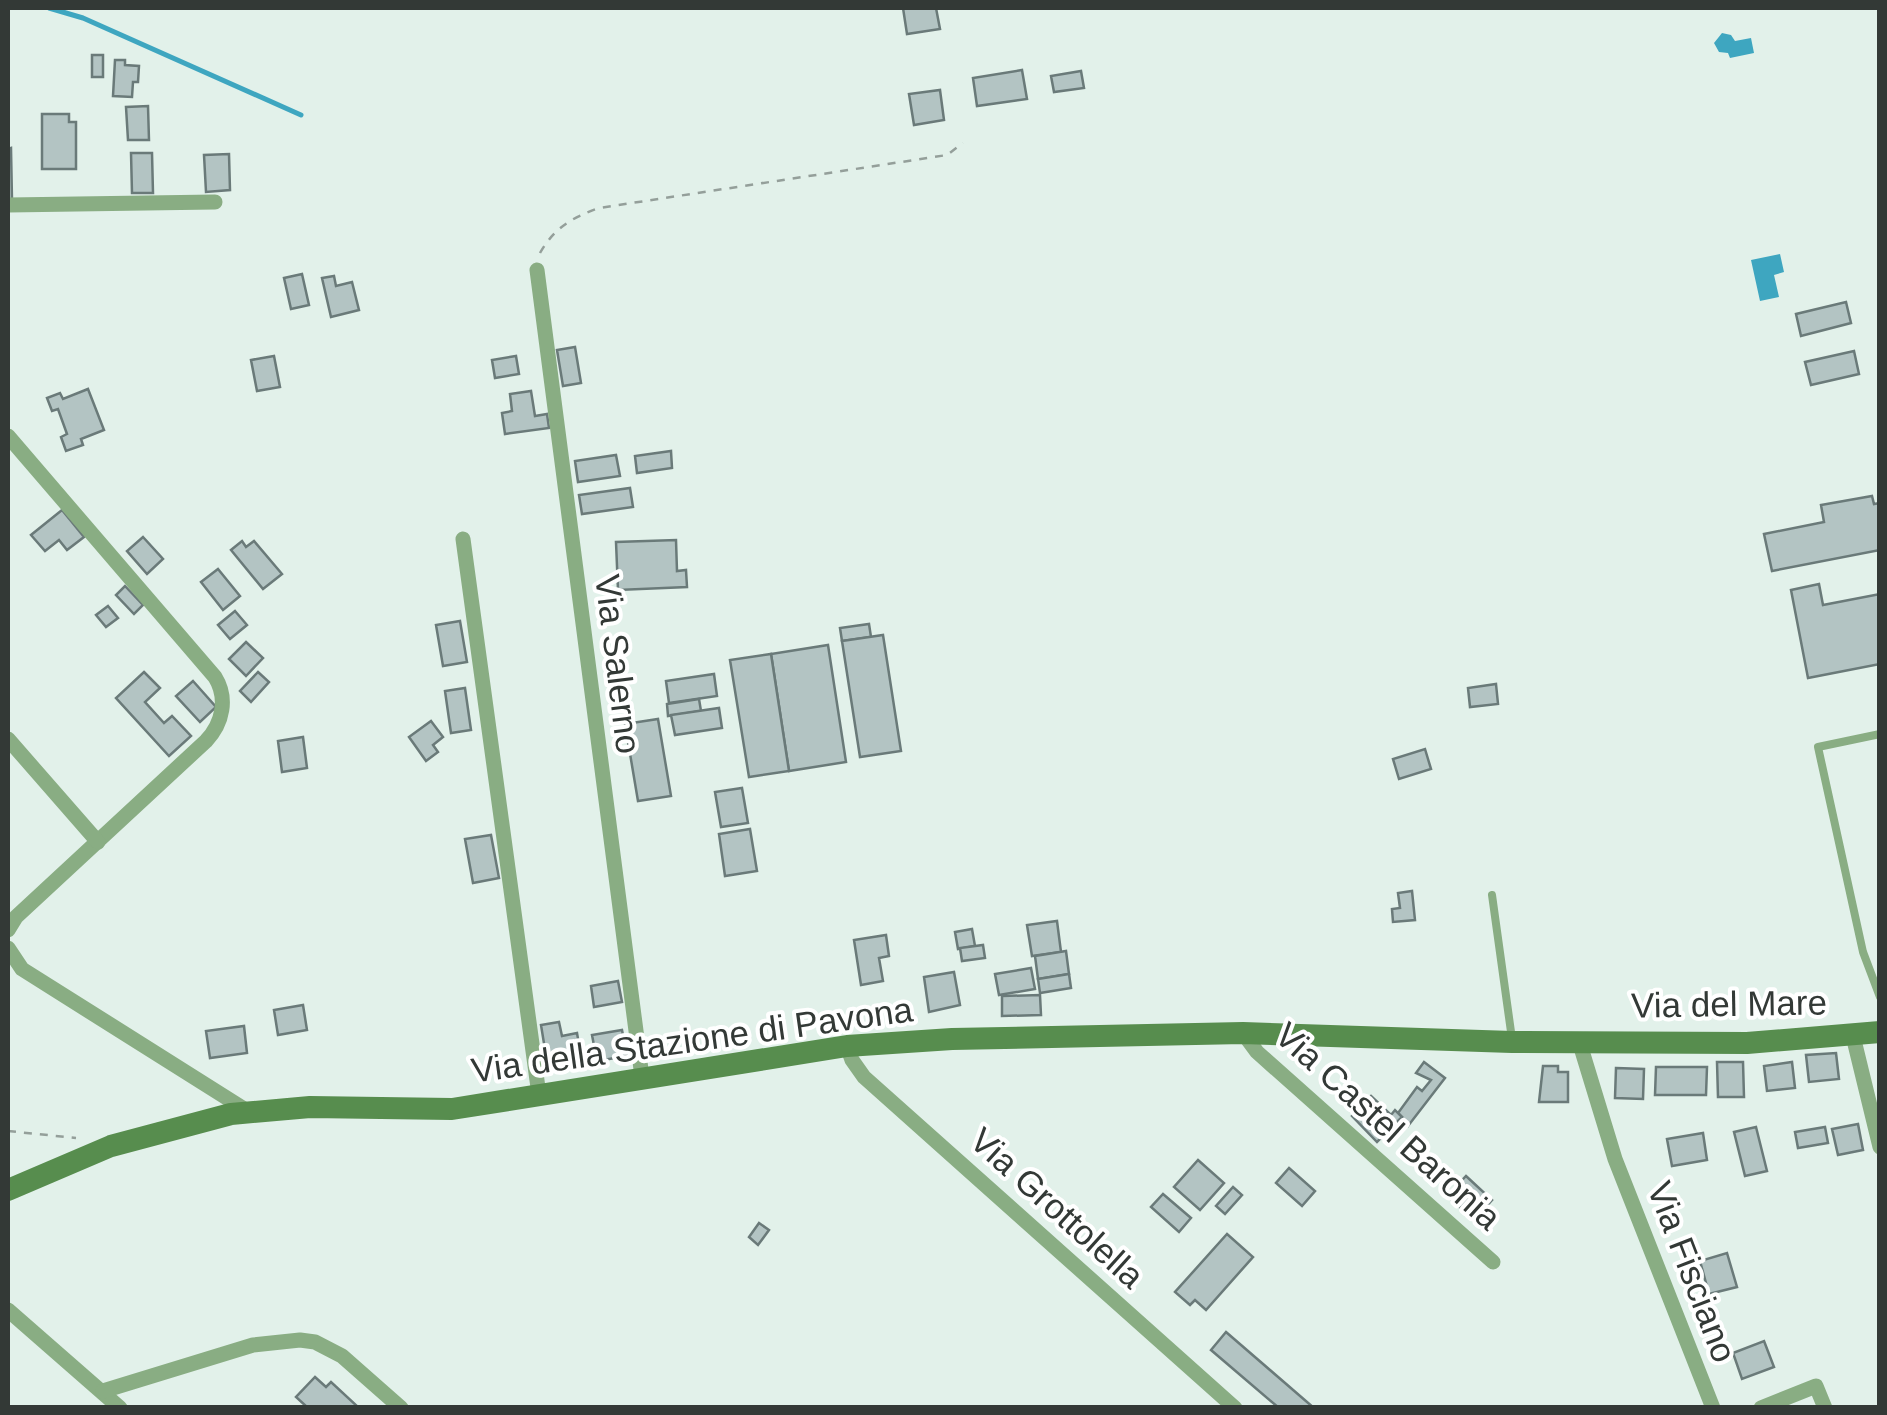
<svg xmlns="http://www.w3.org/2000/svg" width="1887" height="1415" viewBox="0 0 1887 1415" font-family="Arial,sans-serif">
	<rect width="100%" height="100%" fill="#e2f1ea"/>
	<!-- water -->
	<g fill="#3ea6c0">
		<path d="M1722,33L1731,35L1735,41L1751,38L1754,53L1730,58L1728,53L1719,52L1714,43Z"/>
		<path d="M1780,254L1784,272L1774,275L1779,297L1760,301L1751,260Z"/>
	</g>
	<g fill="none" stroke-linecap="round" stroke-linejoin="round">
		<!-- stream -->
		<path stroke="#3ea6c0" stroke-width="5" d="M49,8L83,18L301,115"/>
	</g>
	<!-- building -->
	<g fill="#b3c4c3" stroke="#6a7a79" stroke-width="2.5">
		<path d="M903,8H936L940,29L907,34Z"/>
		<rect x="92" y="55" width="11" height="22"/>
		<path d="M115,60H125V65L139,66L138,82H133L132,97L113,96Z"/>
		<path d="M1022,70L1027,99L977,106L973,78Z"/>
		<path d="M1081,71L1084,88L1054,92L1051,76Z"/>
		<path d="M940,90L944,120L914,125L909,94Z"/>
		<path d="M148,106L149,140H128L126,107Z"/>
		<path d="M42,114H69V122H76V169H42Z"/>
		<path d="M11,148L12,200H8V149Z"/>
		<path d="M131,153H152L153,193H132Z"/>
		<path d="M229,154L230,190L206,192L204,155Z"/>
		<path d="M302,274L309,305L291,309L284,278Z"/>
		<path d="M334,276L336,286L352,282L359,310L331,317L322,278Z"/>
		<path d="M1846,302L1851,323L1801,336L1796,314Z"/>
		<path d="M575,347L581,383L563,386L557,350Z"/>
		<path d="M1854,351L1859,374L1811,385L1805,362Z"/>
		<path d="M274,356L280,387L257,391L251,360Z"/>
		<path d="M516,356L519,374L495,378L492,360Z"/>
		<path d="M88,389L104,430L81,439L83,445L66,451L61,437L67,434L58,409L52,411L47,398L60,393L63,399Z"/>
		<path d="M531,391L535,416L547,414L549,428L505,434L502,413L512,411L510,394Z"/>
		<path d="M671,451L672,468L637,473L635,456Z"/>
		<path d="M616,455L620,476L578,482L575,461Z"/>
		<path d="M630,488L633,507L582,514L579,495Z"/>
		<path d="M1872,496L1874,504L1880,503V550L1772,571L1764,534L1824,522L1821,505Z"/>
		<path d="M62,510L84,537L67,550L59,540L45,551L31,535Z"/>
		<path d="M143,537L163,559L147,574L127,551Z"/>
		<path d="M676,540L677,571L686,570L687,587L618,590L616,542Z"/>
		<path d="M242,541L246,547L254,541L282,574L263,589L231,550Z"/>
		<path d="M218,569L240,596L223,610L201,582Z"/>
		<path d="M1819,584L1823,605L1880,594V664L1808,678L1791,590Z"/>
		<path d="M125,586L143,605L134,614L116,595Z"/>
		<path d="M108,606L118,618L106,627L96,615Z"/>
		<path d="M235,611L247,625L230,639L218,625Z"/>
		<path d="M460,621L467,662L443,666L436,625Z"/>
		<path d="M869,624L871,637L842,641L840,628Z"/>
		<path d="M883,635L901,751L860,757L842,641Z"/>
		<path d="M246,642L263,658L246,676L229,659Z"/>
		<path d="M828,645L846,762L789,771L771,654Z"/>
		<path d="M771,654L789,771L749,777L730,660Z"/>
		<path d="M144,672L160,688L145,702L164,723L172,716L191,736L169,756L116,698Z"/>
		<path d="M258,672L269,682L251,702L240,691Z"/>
		<path d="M714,674L717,696L669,703L666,681Z"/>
		<path d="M193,681L216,707L200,722L176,696Z"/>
		<path d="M1496,684L1498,704L1470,707L1468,688Z"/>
		<path d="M465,688L471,730L451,733L445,691Z"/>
		<path d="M699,699L701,711L668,716L667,704Z"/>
		<path d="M719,708L722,728L675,735L671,715Z"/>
		<path d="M658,719L671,796L638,801L625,724Z"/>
		<path d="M431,721L443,737L433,745L438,752L426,761L409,737Z"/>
		<path d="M303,737L307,768L282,772L278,741Z"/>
		<path d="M1425,749L1431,769L1399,779L1393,759Z"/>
		<path d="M742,788L748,823L721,827L715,792Z"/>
		<path d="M750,829L757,871L725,876L719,834Z"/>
		<path d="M491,835L499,878L473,883L465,839Z"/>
		<path d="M1412,891L1415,920L1393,922L1392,909L1400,908L1398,893Z"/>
		<path d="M1057,921L1061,952L1032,956L1027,925Z"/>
		<path d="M972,929L975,946L958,949L955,932Z"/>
		<path d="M886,935L889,956L879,958L883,981L861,985L854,940Z"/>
		<path d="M983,945L985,958L962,961L960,948Z"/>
		<path d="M1066,951L1069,974L1038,979L1035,956Z"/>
		<path d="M1031,968L1035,989L999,995L995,974Z"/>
		<path d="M954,972L960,1005L929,1012L924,977Z"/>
		<path d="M1069,974L1071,988L1040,993L1038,979Z"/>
		<path d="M618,981L622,1002L594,1007L591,986Z"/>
		<path d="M1040,995L1041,1015L1002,1016V996Z"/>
		<path d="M303,1005L307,1030L278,1035L274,1010Z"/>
		<path d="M559,1022L562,1036L577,1033L582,1062L548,1068L541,1025Z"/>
		<path d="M244,1026L247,1053L210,1058L206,1031Z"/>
		<path d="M622,1030L627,1056L597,1061L592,1035Z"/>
		<path d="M1836,1053L1839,1079L1809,1082L1806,1055Z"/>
		<path d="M1424,1062L1445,1078L1408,1126L1400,1119L1402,1117L1398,1113L1417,1087L1422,1091L1431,1080L1416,1073Z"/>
		<path d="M1717,1062H1743L1744,1097H1718Z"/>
		<path d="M1792,1062L1795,1088L1767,1091L1764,1066Z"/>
		<path d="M1543,1066H1558V1072H1568V1102H1539Z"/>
		<path d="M1656,1067H1707L1706,1095H1655Z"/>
		<path d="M1616,1068L1644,1069L1643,1099L1615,1098Z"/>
		<path d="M1371,1096L1391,1115L1395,1110L1402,1117L1377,1142L1352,1116Z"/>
		<path d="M1858,1124L1863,1150L1838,1155L1832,1129Z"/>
		<path d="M1756,1127L1767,1171L1745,1176L1734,1132Z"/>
		<path d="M1825,1127L1828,1143L1798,1148L1795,1132Z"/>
		<path d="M1703,1133L1707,1160L1672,1166L1667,1139Z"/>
		<path d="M1198,1160L1224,1183L1200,1210L1174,1187Z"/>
		<path d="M1289,1168L1315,1191L1302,1206L1276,1183Z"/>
		<path d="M1466,1176L1492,1200L1474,1220L1447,1196Z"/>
		<path d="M1233,1187L1242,1195L1225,1214L1216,1206Z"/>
		<path d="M1163,1194L1191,1218L1179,1232L1151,1207Z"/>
		<path d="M759,1223L769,1230L758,1245L749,1237Z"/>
		<path d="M1227,1234L1253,1257L1206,1310L1195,1300L1190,1305L1175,1292Z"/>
		<path d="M1727,1253L1737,1287L1709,1294L1700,1261Z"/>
		<path d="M1226,1332L1314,1408H1279L1211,1350Z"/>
		<path d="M1764,1341L1774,1367L1742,1379L1733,1353Z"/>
		<path d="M315,1377L326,1387L331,1382L357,1406L308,1408L296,1397Z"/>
	</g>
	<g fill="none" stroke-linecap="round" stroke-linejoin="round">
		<!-- path -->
		<g stroke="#949f9a" stroke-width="2.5" stroke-dasharray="8 8" stroke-linecap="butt">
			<path d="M540,253C554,228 573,217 599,208L947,155L963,143"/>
			<path d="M8,1131L76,1138"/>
		</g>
		<!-- service -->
		<g stroke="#89ad83" stroke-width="8">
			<path d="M1880,734L1818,747L1863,952L1880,997"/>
			<path d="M1492,895L1512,1039"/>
		</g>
		<!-- minor -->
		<g stroke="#89ad83" stroke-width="15">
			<path d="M8,205L215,202"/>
			<path d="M537,270L642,1077"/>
			<path d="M8,436L215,677C228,698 223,723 206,741L16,917L8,930"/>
			<path d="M463,539L539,1095"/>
			<path d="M8,739L98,842"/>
			<path d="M8,948L22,969L249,1112"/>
			<path d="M1243,1033L1257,1052L1493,1262"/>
			<path d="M1853,1036L1880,1147"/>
			<path d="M1579,1041L1615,1159L1713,1408"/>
			<path d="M847,1046L852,1060L864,1077L1235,1408"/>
			<path d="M8,1310L120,1408"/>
			<path d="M103,1391L253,1345L300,1340L315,1342L342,1356L401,1408"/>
			<path d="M1761,1408L1816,1386L1825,1408"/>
		</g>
		<!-- secondary -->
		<path stroke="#578d4e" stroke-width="22" d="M8,1190L111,1146L231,1114L310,1107L452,1109L847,1046L952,1039L1243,1033L1512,1042L1747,1043L1880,1032"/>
	</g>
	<g text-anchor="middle" stroke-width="8" stroke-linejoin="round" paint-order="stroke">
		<!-- street labels -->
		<g font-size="35" fill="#333936" stroke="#fff">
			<text transform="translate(618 664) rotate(83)" y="12">Via Salerno</text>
			<text transform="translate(1729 1004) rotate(-1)" y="12">Via del Mare</text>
			<text transform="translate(692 1040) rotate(-8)" y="12">Via della Stazione di Pavona</text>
			<text transform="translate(1388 1126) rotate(42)" y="12">Via Castel Baronia</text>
			<text transform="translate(1057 1208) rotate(42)" y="12">Via Grottolella</text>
			<text transform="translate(1692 1272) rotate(69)" y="12">Via Fisciano</text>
		</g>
	</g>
	<!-- border -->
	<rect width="1887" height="1415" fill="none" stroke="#333936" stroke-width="20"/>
</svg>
